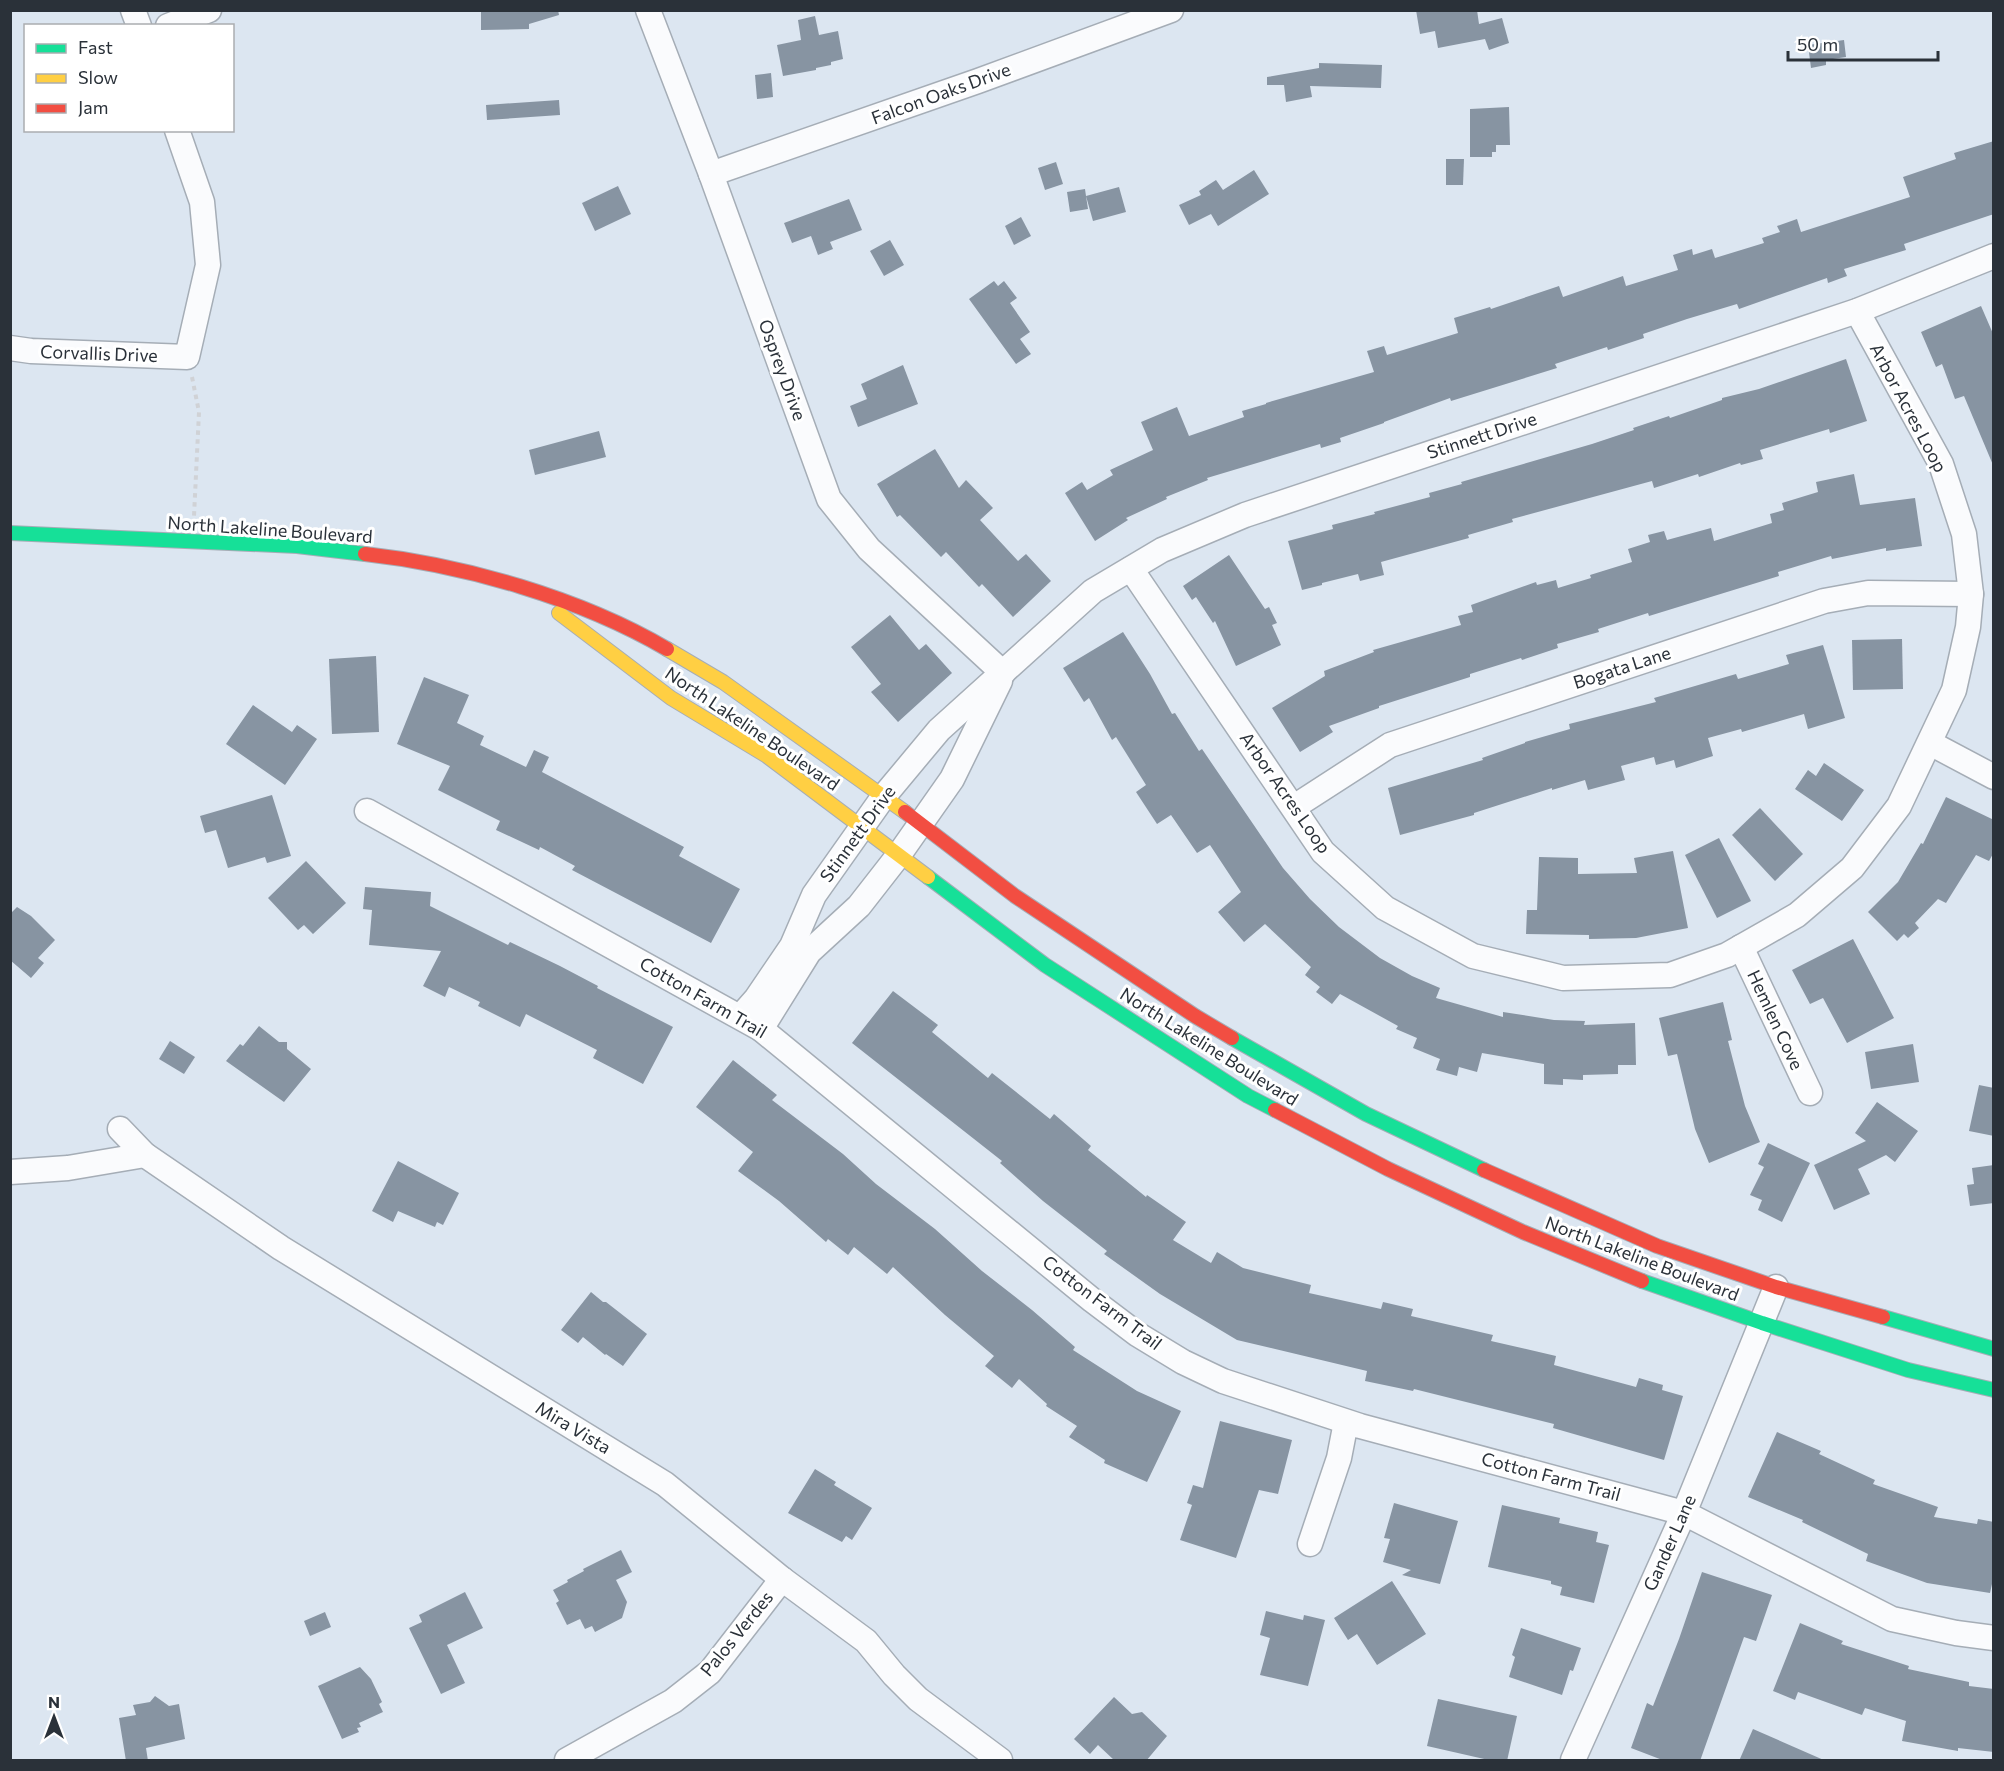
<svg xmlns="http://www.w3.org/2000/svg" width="2004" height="1771" viewBox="0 0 2004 1771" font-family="Commissioner,sans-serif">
	<rect width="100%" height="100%" fill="#dce6f1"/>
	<!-- building -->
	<g fill="#8794a2">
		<path d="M481,10H558L559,15L529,24V29L481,30Z"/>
		<path d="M1416,10H1477L1479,24L1502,18L1509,43L1489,50L1485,39L1438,48L1435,31L1420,34Z"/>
		<path d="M815,16L819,35L838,31L843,59L831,62V65L816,68V70L783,76L777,45L801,40L798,20Z"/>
		<path d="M1844,40L1846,57L1826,60V65L1811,68L1808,45Z"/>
		<path d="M1319,63L1382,65L1381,88L1310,86L1312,97L1286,102L1284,85H1267V77L1319,68Z"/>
		<path d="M771,73L773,97L757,99L755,75Z"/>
		<path d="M559,100L560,115L487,120L486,105Z"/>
		<path d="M1509,107L1510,145H1496V152H1492V157H1470V109Z"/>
		<path d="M1994,141V214L1904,244L1906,250L1844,269L1847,276L1828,283L1827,278L1739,309L1737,304L1687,319L1643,334L1644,338L1608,350L1607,347L1555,364L1557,368L1451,401L1450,398L1384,422V423L1340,438L1341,442L1321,448L1320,444L1207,478L1208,480L1166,497L1167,499L1126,518L1128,520L1095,541L1065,493L1082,482L1087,490L1113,475L1110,470L1153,450L1141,422L1177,407L1189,436L1244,417L1242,411L1266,404V403L1374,372L1367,351L1384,346L1387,355L1458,333L1454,318L1490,307L1491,309L1559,286L1563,297L1623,276L1626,286L1678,270L1673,255L1692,249L1693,255L1712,249L1715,258L1764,243L1762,238L1780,232L1777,226L1797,219L1801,232L1910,197L1903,177L1956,159L1954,153Z"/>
		<path d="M1446,159H1464L1463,185H1446Z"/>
		<path d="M1056,162L1063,184L1045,190L1038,168Z"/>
		<path d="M1254,170L1269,194L1218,226L1211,214L1189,225L1179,205L1201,195L1199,191L1216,180L1223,190Z"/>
		<path d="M618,186L631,214L595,231L582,203Z"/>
		<path d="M1119,187L1126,212L1093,221L1086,196L1088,209L1070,212L1067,192L1085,189L1086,196Z"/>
		<path d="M849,199L862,230L830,242L833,249L818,255L811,236L792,243L784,223Z"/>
		<path d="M1021,217L1031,236L1014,245L1005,226Z"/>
		<path d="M890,240L904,265L884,276L870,251Z"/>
		<path d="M994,281L998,286L1004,281L1017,298L1010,303L1030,332L1020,339L1031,354L1016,364L969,299Z"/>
		<path d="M1981,306L1994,336L1993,465L1964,396L1955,399L1942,364L1936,367L1921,332Z"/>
		<path d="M1846,359L1867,421L1830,433L1829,429L1760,450L1763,459L1741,465L1740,463L1699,477L1698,474L1654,488L1652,481L1512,519L1513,522L1468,535L1469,538L1381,562L1384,575L1360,581L1358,574L1322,583V585L1302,590L1288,541L1333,529L1332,525L1375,514L1374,512L1430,497L1429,493L1462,484L1461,482L1592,444L1634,430L1633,428L1669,416L1670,418L1722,400V398L1759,389Z"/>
		<path d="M903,365L918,404L858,427L850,406L867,399L861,384Z"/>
		<path d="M599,431L606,457L535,475L529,450Z"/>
		<path d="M935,449L959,488L966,480L993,508L980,520L1018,561L1026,554L1051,581L1013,617L982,584L979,587L946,552L941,557L900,515L897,517L877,484Z"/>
		<path d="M1854,474L1860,505L1915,498L1922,546L1886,551V548L1832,559L1831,556L1778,572L1779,576L1649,616L1648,613L1598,629L1599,632L1557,644L1558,648L1522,660L1521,658L1470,674V677L1379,706V708L1329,726L1333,732L1300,752L1272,708L1325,676L1324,671L1374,652L1373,650L1461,625L1458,616L1473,612L1471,605L1536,582L1537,585L1556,580L1558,588L1591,578L1590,575L1632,562L1628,549L1650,542L1648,535L1664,531L1667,540L1711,528L1714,541L1772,523L1770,514L1784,510L1782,503L1818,492L1816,482Z"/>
		<path d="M1229,555L1265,609L1269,607L1277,623L1272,625L1281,645L1236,666L1215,621L1213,623L1196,597L1192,600L1183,586Z"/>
		<path d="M890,615L919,650L926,644L952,673L898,722L871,692L881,684L851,647Z"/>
		<path d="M1123,632L1150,674L1172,714L1175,713L1199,751L1202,749L1283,868L1310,899L1339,927L1380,958L1412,976L1440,988L1436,998L1503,1017V1012L1554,1020L1585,1021L1584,1025L1635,1023L1636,1065H1618V1074L1583,1075V1080L1563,1079V1085L1544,1084V1064L1482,1053L1477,1072L1459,1067L1457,1076L1436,1070L1440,1059L1413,1048L1417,1038L1396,1029L1398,1026L1340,994L1332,1004L1316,992L1320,987L1305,975L1311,967L1265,924L1244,942L1218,912L1241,892L1210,845L1197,853L1171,815L1157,824L1136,792L1146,785L1116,737L1112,740L1089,698L1084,702L1063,668Z"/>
		<path d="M1902,639L1903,689L1853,690L1852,640Z"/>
		<path d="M1823,645L1845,718L1808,729L1804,714L1742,732L1741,729L1708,738L1713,756L1676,768L1674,760L1656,765L1654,757L1621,766L1625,780L1588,790L1585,780L1552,790V788L1474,813V815L1400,835L1388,788L1483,760L1482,758L1525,743V742L1570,729L1569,724L1656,702L1654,698L1736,674L1738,679L1789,664L1786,655Z"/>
		<path d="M376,656L379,732L332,734L329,659Z"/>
		<path d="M424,677L469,695L457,723L484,736L480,745L526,767L534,750L549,757L542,772L684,847L679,856L740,889L711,943L572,870L575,866L540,847L539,850L496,830L500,821L438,790L450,766L397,744Z"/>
		<path d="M253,705L292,732L297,725L317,739L285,785L226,744Z"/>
		<path d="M1824,763L1864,790L1842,821L1795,789L1808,770L1816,776Z"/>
		<path d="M272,795L291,856L267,863L265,857L228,868L216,830L205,833L200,816Z"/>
		<path d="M1946,797L1994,820V852L1989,861L1976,855L1946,903L1938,899L1915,923L1919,928L1908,938L1904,934L1897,941L1868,912L1898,882L1921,843L1923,844Z"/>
		<path d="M1760,808L1803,854L1775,881L1732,835Z"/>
		<path d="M1719,838L1751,901L1717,918L1685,855Z"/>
		<path d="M1673,851L1688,928L1636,938L1589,939V935L1526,934L1527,910H1537L1539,857L1578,858V874L1637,873L1634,858Z"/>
		<path d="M306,861L346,903L313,934L304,925L298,930L268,898Z"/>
		<path d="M365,887L431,892L430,906L508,945L510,942L560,966L598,986L597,988L673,1027L643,1084L593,1058L597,1050L526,1014L520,1027L478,1006L480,1002L449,987L445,997L423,986L441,951L369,945L372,910L363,909Z"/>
		<path d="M17,907L31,916L55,940L38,958L44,963L31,978L10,960V914Z"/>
		<path d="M1853,939L1894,1018L1847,1043L1823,998L1810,1004L1792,970Z"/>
		<path d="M893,991L938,1025L932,1032L988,1078L992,1073L1050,1119L1054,1114L1091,1146L1088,1150L1146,1197L1147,1195L1186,1222L1173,1240L1211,1263L1217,1252L1243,1268L1311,1285L1309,1293L1381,1309L1383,1302L1413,1309L1411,1316L1493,1335L1491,1341L1556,1356L1554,1365L1636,1387L1639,1378L1663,1385L1662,1390L1683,1396L1664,1460L1553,1428L1554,1424L1414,1389L1413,1391L1365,1381L1367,1371L1237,1340L1160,1294L1104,1254L1107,1251L1043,1201L1000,1163L1002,1161L852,1043Z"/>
		<path d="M1723,1002L1732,1040L1728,1041L1745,1106L1760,1142L1709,1163L1695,1129L1677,1054L1668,1056L1659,1018Z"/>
		<path d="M259,1026L279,1042H287V1049L311,1069L284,1102L226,1061L240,1044L243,1046Z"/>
		<path d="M170,1041L195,1057L184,1074L159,1059Z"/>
		<path d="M1913,1044L1919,1082L1871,1089L1865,1052Z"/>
		<path d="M733,1060L777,1095L772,1100L843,1154L876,1184L935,1229L982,1271L1032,1310L1075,1347L1073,1350L1137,1391L1181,1411L1147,1482L1104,1463L1105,1460L1069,1437L1077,1426L1046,1406L1047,1404L1019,1379L1012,1388L985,1366L994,1356L945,1315L893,1267L887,1274L854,1247L848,1255L828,1239L826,1242L779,1201L738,1171L753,1152L696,1107Z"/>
		<path d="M1979,1085L1994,1088V1136L1969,1131Z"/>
		<path d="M1877,1102L1918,1131L1895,1162L1886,1155L1858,1169L1870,1194L1834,1210L1814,1165L1866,1141L1855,1133Z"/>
		<path d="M1768,1143L1810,1163L1782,1222L1758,1210L1762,1200L1750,1195L1764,1167L1758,1164Z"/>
		<path d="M398,1161L459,1193L443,1225L437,1222L435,1227L398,1211L393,1222L372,1211Z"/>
		<path d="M1994,1165V1203L1970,1206L1967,1185L1974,1184L1972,1168Z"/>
		<path d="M591,1292L603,1302H606L647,1334L623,1366L606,1354L605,1355L583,1337L578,1343L561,1330Z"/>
		<path d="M1220,1421L1292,1440L1278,1494L1259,1490L1236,1558L1180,1540L1192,1505L1187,1503L1193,1485L1203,1488Z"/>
		<path d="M1777,1432L1821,1451L1819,1454L1875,1480L1873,1484L1938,1507L1934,1517L1977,1524L1978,1519L1994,1522V1575L1990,1593L1927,1583L1866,1561L1868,1554L1802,1522L1803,1520L1748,1497Z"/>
		<path d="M815,1469L836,1482L834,1485L872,1508L852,1540L846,1536L842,1542L788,1513Z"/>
		<path d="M1394,1503L1458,1521L1440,1584L1402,1575L1411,1570L1383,1562L1390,1539L1384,1538Z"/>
		<path d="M1502,1505L1560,1518L1559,1523L1598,1532L1596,1542L1609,1545L1594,1603L1560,1595L1562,1587L1551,1584V1581L1488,1567Z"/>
		<path d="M621,1550L632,1572L616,1580L627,1602L622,1618L595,1632L592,1626L585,1629L580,1619L567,1625L556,1603L559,1601L553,1590L568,1582L567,1580L584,1571L583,1569Z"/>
		<path d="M1702,1572L1772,1595L1756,1641L1744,1637L1700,1761H1665L1631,1748L1647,1703L1653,1706L1679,1639Z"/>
		<path d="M1392,1581L1426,1634L1377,1665L1357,1634L1348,1640L1334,1618Z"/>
		<path d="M465,1592L483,1628L447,1645L465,1683L441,1694L409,1628L422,1622L419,1615Z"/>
		<path d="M1266,1611L1303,1620L1304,1615L1325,1620L1308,1686L1260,1675L1270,1638L1260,1635Z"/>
		<path d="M325,1612L331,1627L310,1636L304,1621Z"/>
		<path d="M1800,1623L1843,1641L1841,1644L1909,1666L1908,1669L1969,1682V1686L1994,1689V1752L1958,1748V1751L1902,1741L1906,1721L1865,1708L1862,1715L1798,1692L1795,1700L1773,1691Z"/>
		<path d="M1521,1628L1581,1648L1573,1671L1570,1670L1562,1695L1509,1677L1515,1657L1512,1655Z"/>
		<path d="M360,1667L371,1679L382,1702L379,1704L383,1712L359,1723L361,1727L357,1728L359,1732L342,1739L318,1686Z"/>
		<path d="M155,1696L169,1706L179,1704L185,1739L146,1748L148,1761H126L119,1718L136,1715L133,1705L150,1702Z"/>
		<path d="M1114,1697L1132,1714L1142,1712L1167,1736L1146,1761H1115L1098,1745L1090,1754L1074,1739Z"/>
		<path d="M1438,1699L1517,1716L1507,1761H1493L1427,1746Z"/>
		<path d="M1753,1729L1826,1761H1739Z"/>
	</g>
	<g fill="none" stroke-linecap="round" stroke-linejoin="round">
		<!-- street casing -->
		<g stroke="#a5adb6" stroke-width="27">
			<g id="street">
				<path d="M133,10L139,26"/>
				<path d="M648,10L711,174L829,499L869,549L1003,673"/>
				<path d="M168,26L209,10"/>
				<path d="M711,174L978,81L1171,10"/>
				<path d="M10,348L31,351L187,357L208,265L202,202L177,130"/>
				<path d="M1131,569L1323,852L1385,908L1473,956L1563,978L1670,975L1727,955L1797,915L1852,868L1899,806L1954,690L1968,627L1971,594L1964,534L1941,464L1857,311"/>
				<path d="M1930,743L1994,777"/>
				<path d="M1294,807L1390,745L1824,601L1868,593L1971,594"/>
				<path d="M367,811L761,1029L1092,1300L1137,1334L1183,1362L1223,1381L1360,1426L1684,1513L1892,1619L1956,1633L1994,1638"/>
				<path d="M1741,947L1810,1093"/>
				<path d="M741,1016L756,999L792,946L814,895L884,796L939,730L1093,591L1162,550L1245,515L1857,311L1994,256"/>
				<path d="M761,1029L809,952L859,906L898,856L952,779L1000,681"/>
				<path d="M120,1129L145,1155L281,1248L665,1484L782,1579L866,1641L894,1675L918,1699L1000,1760"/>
				<path d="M10,1172L68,1168L145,1155"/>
				<path d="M1310,1544L1339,1458L1346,1422"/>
				<path d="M567,1760L673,1701L710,1672L782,1579"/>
				<path d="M1573,1760L1684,1513L1776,1287"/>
			</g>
		</g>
		<!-- fast casing -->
		<g stroke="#a5adb6" stroke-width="16">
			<g id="fast">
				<path d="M10,533L297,546L365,554"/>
				<path d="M928,877L1045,965L1248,1096L1275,1110"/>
				<path d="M1232,1038L1366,1114L1484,1170"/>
				<path d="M1642,1281L1762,1323L1908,1370L1994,1390"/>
				<path d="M1883,1317L1994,1349"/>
			</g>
		</g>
		<!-- slow casing -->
		<g stroke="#a5adb6" stroke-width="16">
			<g id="slow">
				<path d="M559,613L671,698L767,756L928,877"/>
				<path d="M667,649L723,682L905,812"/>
			</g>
		</g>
		<!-- jam casing -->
		<g stroke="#a5adb6" stroke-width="16">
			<g id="jam">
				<path d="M365,554C464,565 580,598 667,649"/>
				<path d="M905,812L1015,896L1195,1016L1232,1038"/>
				<path d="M1275,1110L1388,1169L1523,1232L1642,1281"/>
				<path d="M1484,1170L1657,1246L1776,1287L1883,1317"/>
			</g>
		</g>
		<!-- path -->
		<path stroke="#d0d2d6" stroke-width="4" stroke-dasharray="4.5 4.5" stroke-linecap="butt" d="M192,377L199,412L194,516"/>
		<!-- street -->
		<use href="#street" stroke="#fafbfd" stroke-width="24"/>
		<!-- fast -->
		<use href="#fast" stroke="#16e098" stroke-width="14"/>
		<!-- slow -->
		<use href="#slow" stroke="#ffcf43" stroke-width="14"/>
		<!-- jam -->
		<use href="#jam" stroke="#f24e42" stroke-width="14"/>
	</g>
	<g text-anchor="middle" stroke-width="6" stroke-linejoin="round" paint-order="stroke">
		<!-- street labels -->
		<g font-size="18" fill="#2a3139" stroke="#fff">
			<text transform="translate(941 94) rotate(-20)" y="6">Falcon Oaks Drive</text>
			<text transform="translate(99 354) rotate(2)" y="6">Corvallis Drive</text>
			<text transform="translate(782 370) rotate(70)" y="6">Osprey Drive</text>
			<text transform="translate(1908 408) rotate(62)" y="6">Arbor Acres Loop</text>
			<text transform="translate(1482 436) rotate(-18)" y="6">Stinnett Drive</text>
			<text transform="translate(270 530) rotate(4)" y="6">North Lakeline Boulevard</text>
			<text transform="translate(1622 668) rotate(-18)" y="6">Bogata Lane</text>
			<text transform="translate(752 729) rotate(34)" y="6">North Lakeline Boulevard</text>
			<text transform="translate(1285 793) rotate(55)" y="6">Arbor Acres Loop</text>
			<text transform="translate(858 834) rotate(-54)" y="6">Stinnett Drive</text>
			<text transform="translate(703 998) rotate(30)" y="6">Cotton Farm Trail</text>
			<text transform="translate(1775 1020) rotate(65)" y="6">Hemlen Cove</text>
			<text transform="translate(1209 1047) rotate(32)" y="6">North Lakeline Boulevard</text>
			<text transform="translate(1642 1259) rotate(21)" y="6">North Lakeline Boulevard</text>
			<text transform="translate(1102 1303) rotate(37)" y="6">Cotton Farm Trail</text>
			<text transform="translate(573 1428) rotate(31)" y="6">Mira Vista</text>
			<text transform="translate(1551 1477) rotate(15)" y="6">Cotton Farm Trail</text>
			<text transform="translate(1670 1543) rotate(-66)" y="6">Gander Lane</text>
			<text transform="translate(737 1634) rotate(-51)" y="6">Palos Verdes</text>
		</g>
	</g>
	<!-- border -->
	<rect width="2004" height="1771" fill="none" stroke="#2a3139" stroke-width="24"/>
	<!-- legend -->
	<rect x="24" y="24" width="210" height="108" fill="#ffffff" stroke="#aaadb0" stroke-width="1.5"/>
	<rect x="36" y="44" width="30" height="9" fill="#16e098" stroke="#aaadb0" stroke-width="1.5"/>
	<text x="78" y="54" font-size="18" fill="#2a3139">Fast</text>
	<rect x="36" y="74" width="30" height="9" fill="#ffcf43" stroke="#aaadb0" stroke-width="1.5"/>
	<text x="78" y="84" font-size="18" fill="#2a3139">Slow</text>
	<rect x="36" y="104" width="30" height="9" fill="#f24e42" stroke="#aaadb0" stroke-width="1.5"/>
	<text x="78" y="114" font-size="18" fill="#2a3139">Jam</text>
	<!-- north arrow -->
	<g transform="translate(54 1717)" stroke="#ffffff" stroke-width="4.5" paint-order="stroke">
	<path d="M0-4.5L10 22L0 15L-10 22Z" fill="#2a3139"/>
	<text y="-9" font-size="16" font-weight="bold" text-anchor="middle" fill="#2a3139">N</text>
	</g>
	<!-- scale -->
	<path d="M1788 51v9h150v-9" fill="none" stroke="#2a3139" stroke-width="3"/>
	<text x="1797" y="51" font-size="18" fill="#2a3139" stroke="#ffffff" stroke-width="4.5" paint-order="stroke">50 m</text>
</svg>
